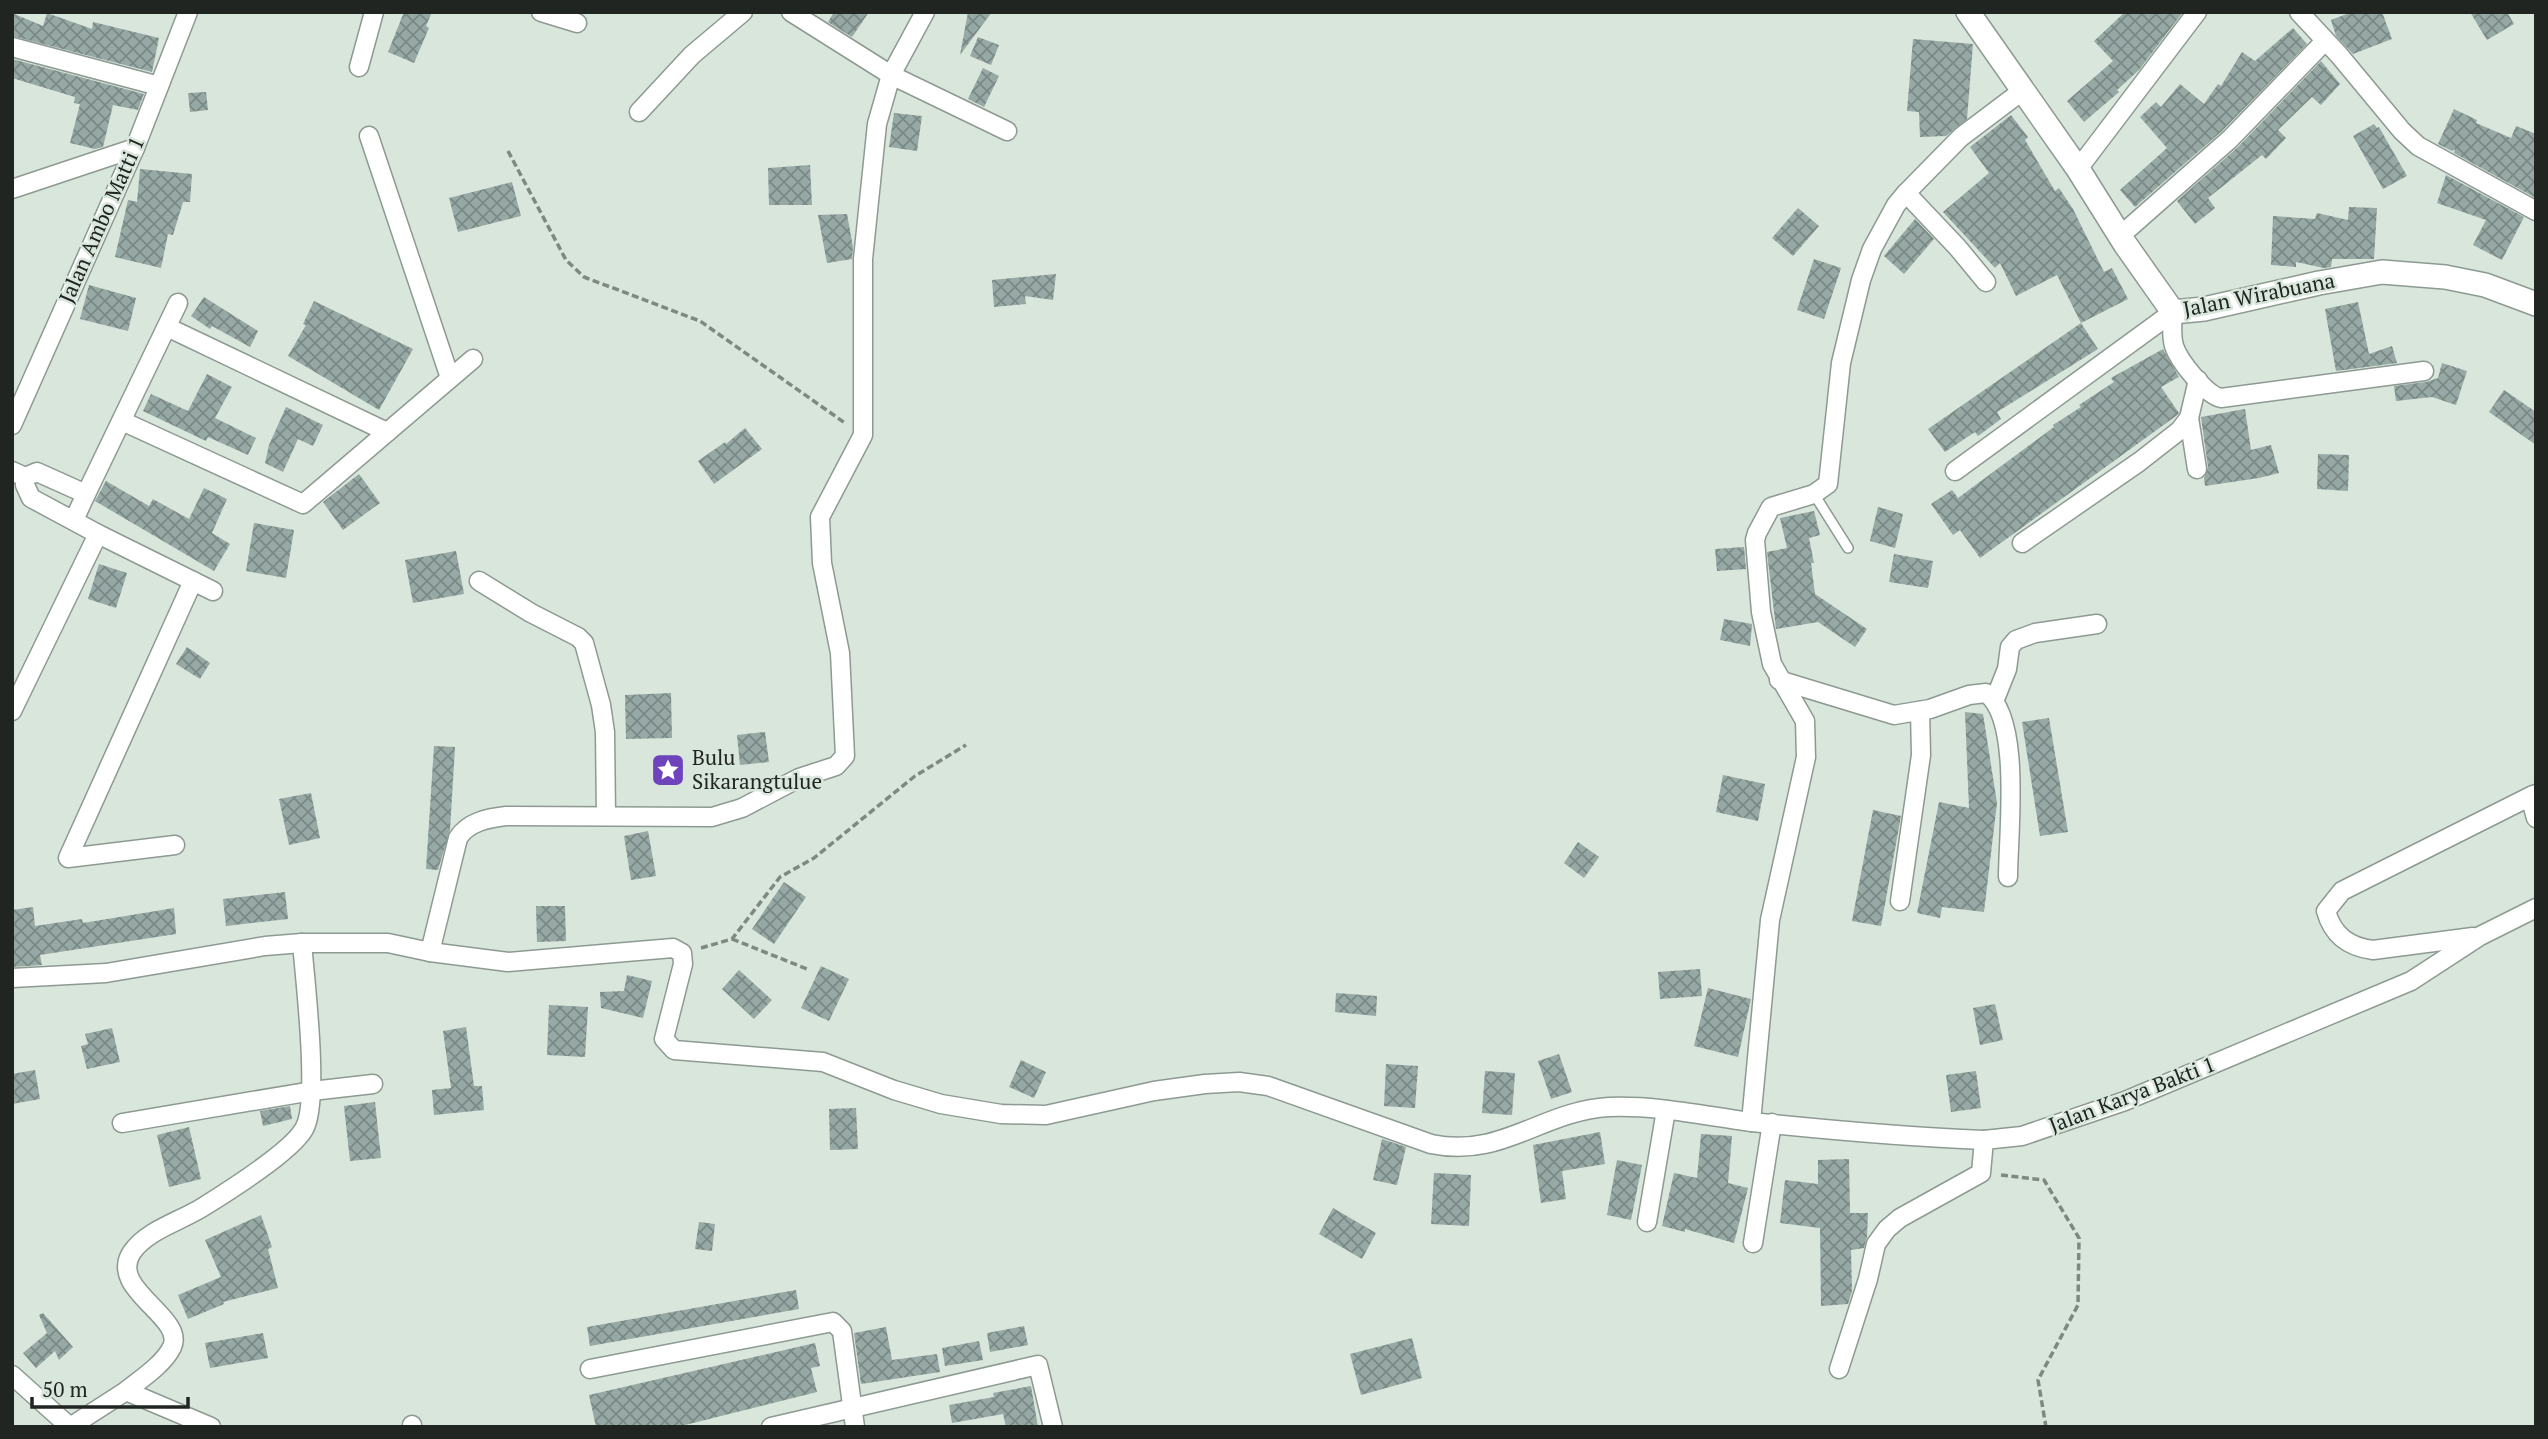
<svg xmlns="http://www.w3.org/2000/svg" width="2548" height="1439" viewBox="0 0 2548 1439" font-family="'PT Serif',serif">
	<defs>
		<pattern id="building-cross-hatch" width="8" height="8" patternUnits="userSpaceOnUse" patternTransform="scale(1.75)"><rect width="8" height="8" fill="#97a9a5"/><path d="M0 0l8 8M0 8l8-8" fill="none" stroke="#7b8986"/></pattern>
	</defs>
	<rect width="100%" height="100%" fill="#d8e6dc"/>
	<!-- building -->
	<g fill="url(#building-cross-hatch)">
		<path d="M404,12H432L426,26L429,28L414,63L388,52Z"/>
		<path d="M834,12H869L852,37L828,22Z"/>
		<path d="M968,12H992L960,55Z"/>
		<path d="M2125,12H2183L2139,70L2117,90L2119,92L2084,122L2067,101L2113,61L2094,41Z"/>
		<path d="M2352,12H2382L2392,39L2353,54L2336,36L2331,20Z"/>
		<path d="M2470,12H2507L2514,24L2487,40Z"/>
		<path d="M12,13L43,26L47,13L92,29L93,22L159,38L152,72L12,36Z"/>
		<path d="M2293,28L2307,44L2222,131L2135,207L2120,190L2167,148L2140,117L2156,102L2161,107L2180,84L2204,104L2218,84L2221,86L2242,52L2255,61Z"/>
		<path d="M978,37L999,45L991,65L970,56Z"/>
		<path d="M1913,39L1973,44L1967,119L1946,136L1920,137L1919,112L1907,111Z"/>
		<path d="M12,59L144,94L143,96L138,110L113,105L103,147L95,149L70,143L80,104L74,103L75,97L12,78Z"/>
		<path d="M2321,61L2340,84L2321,105L2312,97L2278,130L2286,138L2266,159L2262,155L2208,198L2215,208L2195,224L2177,201L2238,147Z"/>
		<path d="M983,68L999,76L984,107L968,99Z"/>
		<path d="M206,92L208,110L190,112L188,93Z"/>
		<path d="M2454,109L2477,120L2476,123L2511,138L2516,126L2536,134V193L2534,197L2454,153L2455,149L2452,151L2438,144Z"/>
		<path d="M894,113L922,116L917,151L889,147Z"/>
		<path d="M2011,115L2028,137L2025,140L2055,191L2059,188L2073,209L2104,272L2112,268L2128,299L2081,323L2057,275L2016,296L2000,263L1995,268L1943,212L1989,173L1970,147Z"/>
		<path d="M2374,124L2377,128L2379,127L2407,176L2383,189L2353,136Z"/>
		<path d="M810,165L812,205H769L768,168Z"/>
		<path d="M140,169L192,174L190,202H183L173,235L168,234L161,268L115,257L128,200L137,202Z"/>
		<path d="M2446,175L2524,217L2502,260L2473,245L2486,220L2437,203Z"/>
		<path d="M512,182L521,216L458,232L449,198Z"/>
		<path d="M2349,207L2377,208L2374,259H2332L2331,267L2324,268L2296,262V267L2271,265L2273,216L2315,219L2317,213L2348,220Z"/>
		<path d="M1798,208L1819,226L1793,256L1772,238Z"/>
		<path d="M847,214L853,247L852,259L827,263L818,215Z"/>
		<path d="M1915,219L1934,239L1904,274L1884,256Z"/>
		<path d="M1814,259L1841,268L1824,319L1797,310Z"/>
		<path d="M1056,274L1053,300L1025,296L1026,304L994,307L992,280Z"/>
		<path d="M89,285L136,298L128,331L80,319Z"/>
		<path d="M204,297L258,331L250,347L212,326L210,329L191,316Z"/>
		<path d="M314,301L413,349L379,410L288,356L306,325L303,324Z"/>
		<path d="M2358,302L2369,354L2392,346L2397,363L2336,371L2325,309Z"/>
		<path d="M2081,323L2098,349L1997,412L2001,419L1978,436L1975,432L1945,452L1928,429Z"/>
		<path d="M2163,349L2179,377L2161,387L2179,413L2176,416L1980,558L1960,530L1953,535L1931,504L1952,490L1958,498L2054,427L2053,425L2081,407L2079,405L2114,382L2111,378Z"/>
		<path d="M2442,363L2467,371L2456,405L2432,397L2396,401L2394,386L2426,382L2438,378Z"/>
		<path d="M207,374L232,387L215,418L256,438L248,455L208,437L206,441L143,411L151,394L188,411Z"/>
		<path d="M2504,390L2536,412V445L2489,412Z"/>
		<path d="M286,407L323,425L313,446L298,439L283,472L265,463L269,445Z"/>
		<path d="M2245,409L2251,450L2271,445L2279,473L2259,478L2205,486L2204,478L2208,467L2201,417Z"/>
		<path d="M745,428L762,449L714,484L698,461L725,442L726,444Z"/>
		<path d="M2318,454L2349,455L2348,491L2317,489Z"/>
		<path d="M359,474L380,503L343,530L323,502Z"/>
		<path d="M106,481L149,506L153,499L189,519L204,488L227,499L212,533L230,544L214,571L95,501Z"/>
		<path d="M1878,507L1903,514L1895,548L1870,541Z"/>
		<path d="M1814,511L1820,535L1809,538L1814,563H1811L1815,594L1867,629L1855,647L1818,622L1776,629L1767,552L1787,548L1780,518Z"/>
		<path d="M254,523L294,530L286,578L246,571Z"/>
		<path d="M1744,547L1746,569L1717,571L1715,549Z"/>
		<path d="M456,551L464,594L413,603L405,560Z"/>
		<path d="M1894,554L1933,561L1928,588L1889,582Z"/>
		<path d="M99,564L127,573L116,608L88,599Z"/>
		<path d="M1724,619L1752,624L1750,646L1720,640Z"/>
		<path d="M187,647L210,663L200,679L176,664Z"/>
		<path d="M671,693L672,738L626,739L625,695Z"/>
		<path d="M1965,712L1983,714L1997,803L1984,912L1942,907L1940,918L1917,913L1939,802L1969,808Z"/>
		<path d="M2049,718L2068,832L2040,836L2022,722Z"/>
		<path d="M765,732L769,762L740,765L737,735Z"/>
		<path d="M434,746L455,747L450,830L438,870L426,869Z"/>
		<path d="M1723,775L1765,784L1758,821L1716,812Z"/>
		<path d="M311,793L320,838L289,845L279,799Z"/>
		<path d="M1873,810L1901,816L1881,926L1852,921Z"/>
		<path d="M648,831L656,876L631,880L624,836Z"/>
		<path d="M1578,842L1599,857L1584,878L1564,863Z"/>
		<path d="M784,882L806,897L774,944L752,929Z"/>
		<path d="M285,892L288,919L226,926L223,899Z"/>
		<path d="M536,906H565L566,941L537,942Z"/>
		<path d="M33,907L35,926L82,919L83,923L174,908L176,934L40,955L42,965L12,967V910Z"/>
		<path d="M821,966L849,979L829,1021L801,1008Z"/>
		<path d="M1700,969L1702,996L1660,999L1658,972Z"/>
		<path d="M739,970L772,1000L754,1019L722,989Z"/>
		<path d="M627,975L652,981L643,1018L601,1008L600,992L624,991Z"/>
		<path d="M1708,988L1751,999L1738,1057L1694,1046Z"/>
		<path d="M1336,993L1377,996L1376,1016L1335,1012Z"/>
		<path d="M1995,1004L2003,1040L1980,1045L1973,1008Z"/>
		<path d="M549,1005L588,1007L585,1057L547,1055Z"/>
		<path d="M466,1027L474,1086H482L484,1110L434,1115L432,1090L451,1088L443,1031Z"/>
		<path d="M112,1028L120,1062L87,1069L81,1046L88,1044L85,1034Z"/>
		<path d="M1559,1054L1572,1092L1551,1099L1538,1061Z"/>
		<path d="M1021,1060L1046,1072L1034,1098L1009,1087Z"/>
		<path d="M1386,1064L1418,1066L1415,1108L1384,1106Z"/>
		<path d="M35,1070L40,1099L12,1104V1074Z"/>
		<path d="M1485,1071L1515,1073L1512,1115L1482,1113Z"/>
		<path d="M1976,1071L1981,1108L1951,1112L1946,1075Z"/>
		<path d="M375,1102L381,1158L350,1161L344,1106Z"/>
		<path d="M290,1106L292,1119L263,1126L260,1111Z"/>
		<path d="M856,1108L858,1149L830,1150L829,1109Z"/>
		<path d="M189,1127L201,1179L169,1187L157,1135Z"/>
		<path d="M1600,1132L1605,1164L1562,1171L1566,1199L1541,1203L1533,1145Z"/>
		<path d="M1701,1134L1732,1136L1728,1183L1748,1188L1734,1243L1685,1229V1232L1662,1226L1674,1173L1697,1178Z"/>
		<path d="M1382,1139L1406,1147L1397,1185L1373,1180Z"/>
		<path d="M1849,1159L1850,1213H1868L1867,1237L1864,1248L1851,1250L1852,1291L1848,1304L1821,1306L1820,1228L1780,1223L1785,1180L1818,1184V1160Z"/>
		<path d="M1617,1160L1642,1165L1631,1220L1607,1215Z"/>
		<path d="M1434,1173L1471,1175L1469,1226L1431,1224Z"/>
		<path d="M1333,1208L1376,1233L1362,1259L1319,1234Z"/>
		<path d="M261,1215L272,1247L268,1249L278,1288L223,1302L224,1304L188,1319L178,1295L221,1277L205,1240Z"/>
		<path d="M699,1222L715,1224L712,1251L695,1249Z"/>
		<path d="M796,1290L799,1309L590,1346L587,1327Z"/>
		<path d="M43,1313L73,1347L59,1360L55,1351L36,1368L23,1353L47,1333L39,1315Z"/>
		<path d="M1024,1326L1028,1345L990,1352L987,1333Z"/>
		<path d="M886,1327L892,1360L937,1354L940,1372L861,1384L854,1333Z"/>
		<path d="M263,1333L268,1358L210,1368L205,1343Z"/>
		<path d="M1412,1338L1422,1378L1361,1395L1350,1354Z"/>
		<path d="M979,1341L983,1360L945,1366L942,1348Z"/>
		<path d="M815,1343L820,1366L811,1368L817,1392L677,1427H596L589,1395Z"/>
		<path d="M1031,1386L1038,1427H1006L1003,1414L952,1423L949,1405L994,1397L993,1393Z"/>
	</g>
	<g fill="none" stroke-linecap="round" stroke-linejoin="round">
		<!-- service casing -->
		<g stroke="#8d9a91" stroke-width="12">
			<path id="service" d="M1814,494L1848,548"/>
		</g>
		<!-- minor casing -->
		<g stroke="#8d9a91" stroke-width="21">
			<g id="minor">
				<path d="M541,12L577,23"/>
				<path d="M791,12L891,75L1007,131"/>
				<path d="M2299,12L2339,55L2402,131L2418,146L2536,211"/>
				<path d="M12,47L159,86"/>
				<path d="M359,67L374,12"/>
				<path d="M639,112L692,55L743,12"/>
				<path d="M369,136L450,378"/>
				<path d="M2078,169L2197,12"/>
				<path d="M12,189L135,148"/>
				<path d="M1906,193L1958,248L1986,282"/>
				<path d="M2120,236L2230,139L2325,41"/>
				<path d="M167,327L387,432"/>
				<path d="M2189,418L2197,469"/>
				<path d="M122,421L303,504L473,359"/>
				<path d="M12,425L135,148L188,12"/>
				<path d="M12,471L25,477L37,472L86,494L74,520"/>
				<path d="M1955,471L2173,312C2172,323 2171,335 2174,346C2179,361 2206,395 2221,398L2424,371"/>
				<path d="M86,494L178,303"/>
				<path d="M98,534L213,591"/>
				<path d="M2022,543L2139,462L2180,430L2189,418L2198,380"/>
				<path d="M479,581L531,613L578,637L584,643L601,705L605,732L606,816"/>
				<path d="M1779,680L1894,715L1930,709L1969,695L1986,693C2022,719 2008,835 2008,877"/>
				<path d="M1995,699L2007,669L2010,647L2016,640L2035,633L2097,624"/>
				<path d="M12,711L98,534L31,498L25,485V477"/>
				<path d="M2536,794L2531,800L2536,818"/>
				<path d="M175,845L68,858L193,581"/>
				<path d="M1900,901L1921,755L1920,711"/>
				<path d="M2473,937L2373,950C2349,947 2333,936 2326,911L2342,891L2533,795"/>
				<path d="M430,952L458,838C468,822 488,818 506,816L712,817L742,808L799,778L836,766L845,756L840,653L822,563L820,517L863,435V259L877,124L891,75L925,12"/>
				<path d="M12,978L106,973L265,946L302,943H388L430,952L508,962L673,948L682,953L683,964L664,1039L674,1050L823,1062L894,1090L941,1104L1001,1114L1046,1115L1154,1091L1205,1084L1239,1082L1268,1086L1431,1144C1502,1159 1541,1111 1609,1107C1657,1105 1705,1116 1752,1122C1829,1130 1907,1137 1984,1140"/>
				<path d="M1751,1122L1770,920L1806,757L1805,721L1772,664L1761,612L1755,540L1757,533L1771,507L1814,494L1828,484L1841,363L1861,280L1872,249L1896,205L1906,193L1961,137L2022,91"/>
				<path d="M122,1123L312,1091L373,1084"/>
				<path d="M1647,1222L1666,1110"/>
				<path d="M1753,1243L1772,1123"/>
				<path d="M590,1369L833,1322L842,1331L855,1427"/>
				<path d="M1839,1369L1868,1279L1876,1244L1887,1229L1900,1218L1981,1173L1984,1140L2022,1136L2125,1101L2411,981L2480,936L2536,908"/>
				<path d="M12,1375L70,1427"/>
				<path d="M126,1391C141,1379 164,1364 172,1347C186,1317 107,1289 132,1252C147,1230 181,1221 203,1207C227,1192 291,1152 304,1129C320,1103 305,980 302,943"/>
				<path d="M412,1425V1427"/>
				<path d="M70,1427L126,1391L211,1427"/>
				<path d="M771,1427L1038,1365L1053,1427"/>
			</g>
		</g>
		<!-- tertiary casing -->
		<g stroke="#8d9a91" stroke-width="26">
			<path id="tertiary" d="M1968,12L2078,169L2125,244L2173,312L2204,309L2319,283L2382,272L2445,277L2485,285L2536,304"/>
		</g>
		<!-- path -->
		<g stroke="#7f8982" stroke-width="3.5" stroke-dasharray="7 3.5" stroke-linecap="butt">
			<path d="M508,151L566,260L584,277L700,321L845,423"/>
			<path d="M732,939L807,969"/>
			<path d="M701,948L732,939L780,877L814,858L915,776L966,745"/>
			<path d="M2001,1175L2044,1180L2079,1238L2078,1305L2038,1380L2046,1427"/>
		</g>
		<!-- service -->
		<use href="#service" stroke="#fff" stroke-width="9"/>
		<!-- minor -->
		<use href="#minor" stroke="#fff" stroke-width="18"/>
		<!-- tertiary -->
		<use href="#tertiary" stroke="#fff" stroke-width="23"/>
	</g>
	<!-- icons -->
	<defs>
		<g id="sight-square" transform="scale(1.75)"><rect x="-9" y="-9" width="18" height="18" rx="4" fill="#6e43bb" stroke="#d8e6dc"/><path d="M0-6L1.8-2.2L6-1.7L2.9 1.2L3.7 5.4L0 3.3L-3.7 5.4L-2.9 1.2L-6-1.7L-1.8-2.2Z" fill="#fff"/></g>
	</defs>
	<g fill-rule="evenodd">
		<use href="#sight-square" x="668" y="770"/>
	</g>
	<g text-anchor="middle" stroke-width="5" stroke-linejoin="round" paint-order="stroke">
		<!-- street labels -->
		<g font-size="21" fill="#202521" stroke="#d8e6dc">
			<text transform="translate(102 220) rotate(-66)" y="7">Jalan Ambo Matti 1</text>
			<text transform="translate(2259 295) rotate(-11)" y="7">Jalan Wirabuana</text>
			<text transform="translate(2132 1095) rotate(-21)" y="7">Jalan Karya Bakti 1</text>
		</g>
		<!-- poi labels -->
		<g font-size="21" fill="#202521" stroke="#d8e6dc" text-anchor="start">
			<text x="692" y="765">Bulu<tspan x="692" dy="24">Sikarangtulue</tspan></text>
		</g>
	</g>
	<!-- border -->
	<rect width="2548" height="1439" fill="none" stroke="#202521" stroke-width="28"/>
	<!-- scale -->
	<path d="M32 1397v10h156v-10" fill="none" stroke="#202521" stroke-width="3.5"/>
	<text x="42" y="1397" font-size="21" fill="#202521" stroke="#d8e6dc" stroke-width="5" paint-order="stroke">50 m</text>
</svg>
